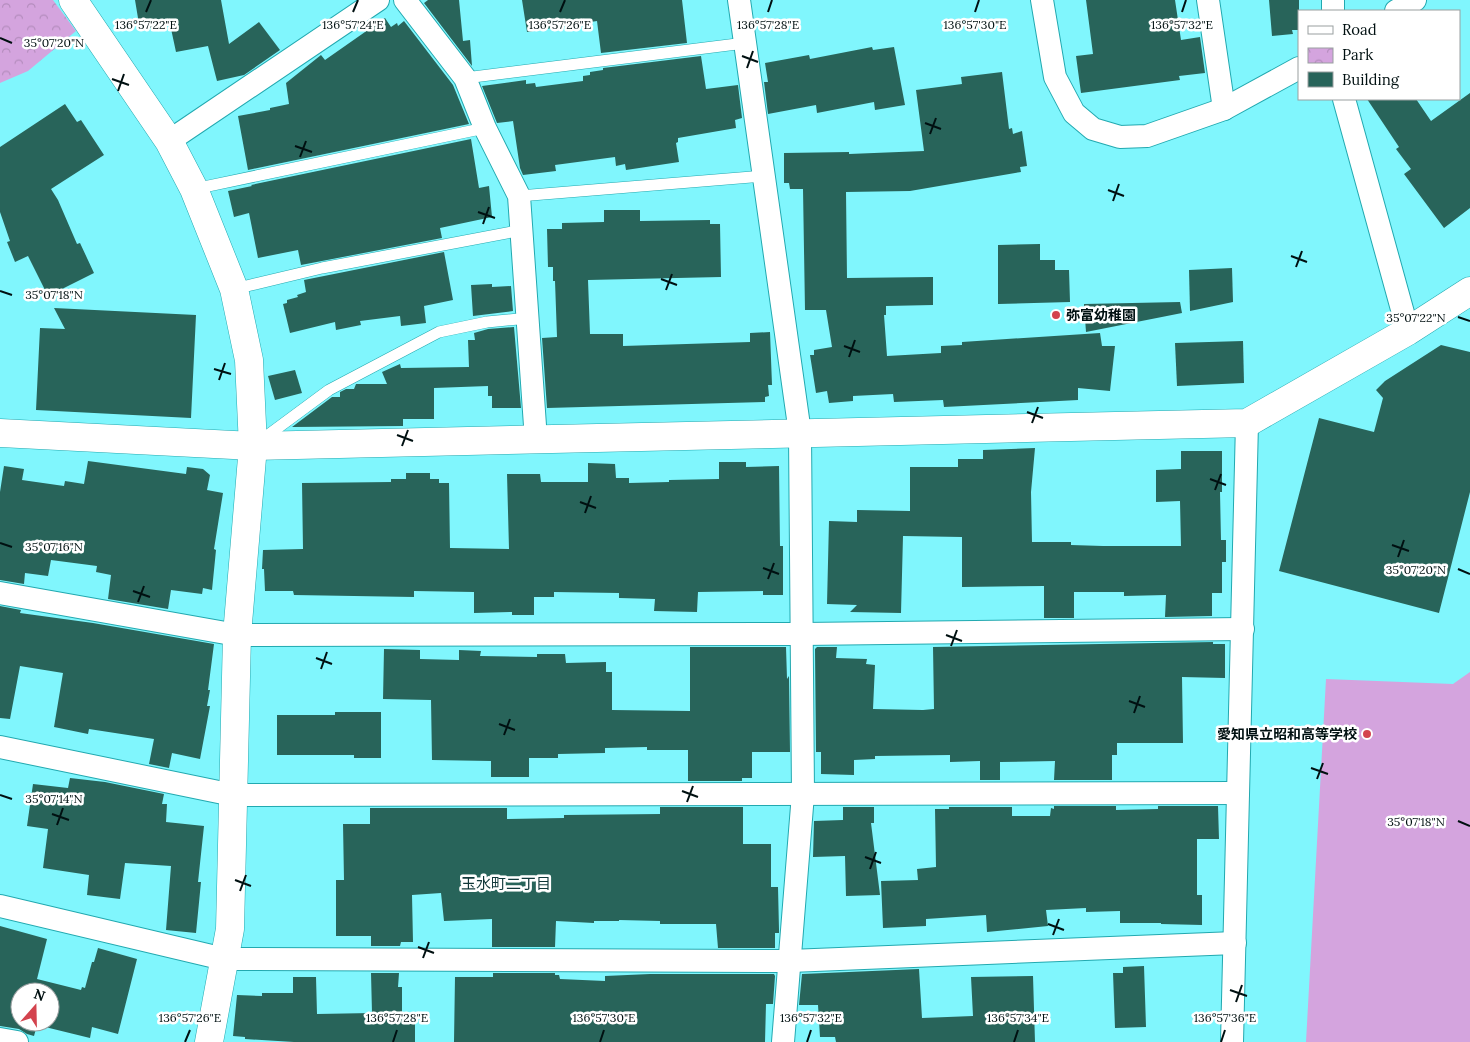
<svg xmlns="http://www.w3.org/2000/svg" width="1470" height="1042" viewBox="0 0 1470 1042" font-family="Lora,'Noto Sans JP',serif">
	<defs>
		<pattern id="park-crowns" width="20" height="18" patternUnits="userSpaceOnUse" patternTransform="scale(1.25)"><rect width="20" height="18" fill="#d4a4de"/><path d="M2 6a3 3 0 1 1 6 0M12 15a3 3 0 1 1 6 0" fill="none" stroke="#b48cbd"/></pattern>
	</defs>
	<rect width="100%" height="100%" fill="#80f6fd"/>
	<!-- park -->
	<path fill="url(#park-crowns)" d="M0,0H53L76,31L28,71L0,83Z"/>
	<!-- garden -->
	<path fill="#d4a4de" d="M1470,672V1042H1306L1326,679L1453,684Z"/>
	<!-- building -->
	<g fill="#28645a" fill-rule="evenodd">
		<path d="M135,0H221L229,44L259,22L280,50L244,75L217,81L208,46L176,52L170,24L140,30Z"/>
		<path d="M428,0H459L463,41L470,40L472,66L424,3Z"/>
		<path d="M522,0H682L687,43L601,53L597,21L527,32Z"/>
		<path d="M1086,0H1175L1181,40L1200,37L1205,73L1179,76L1180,80L1081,93L1076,56L1093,54Z"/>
		<path d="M1269,0H1299V30H1292L1293,34L1272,36Z"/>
		<path d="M385,18L391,27L397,23L398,26L404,21L453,85L469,124L248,170L238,116L270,110V108L289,104L286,83L321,55L325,60Z"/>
		<path d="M872,47L873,50L894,47L905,105L875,110L874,102L817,113L816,105L768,114L764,82H768L765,63L809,55L810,59Z"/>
		<path d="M701,56L706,89L738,85L742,118L735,120L736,128L678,138V142L676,143L679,162L626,170L625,164L616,166L615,157L555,165L556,171L523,175L520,168L513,121L497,123L482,86L526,80V84L535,83L536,87L583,81V76L590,75V72L603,70V68Z"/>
		<path d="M1002,72L1009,129L1012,128L1013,134L1022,131L1027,166L1020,167L1021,172L910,191L846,192L847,278L933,277V305L886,306V315H884L887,356L941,353V346L962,345V342L1100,333L1102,346H1115L1110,391L1078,388V400L944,407L943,400L894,402L893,394L853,396V401L829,403L827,391L816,393L810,355H814V350L832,347L826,310H805L803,189H790L789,183H784V153L849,152V154L924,151L916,90L962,84L961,77Z"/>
		<path d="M1470,93V208L1444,228L1404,174L1411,169L1396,149L1399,147L1367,99H1416L1431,121Z"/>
		<path d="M65,104L77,122L81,120L104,155L51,189L58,200L77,244L80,243L94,273L48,296L28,256L15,262L7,242L10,241L0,212V147Z"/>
		<path d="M471,139L479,188L489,186L492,217L440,228L442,238L301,265L298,250L258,258L249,213L234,217L228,191L252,186L251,185Z"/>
		<path d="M604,210H640V221L710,220V224H720L721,277L588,280L590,334H623V346L750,342V333L770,332L772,385H768L769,396L765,397V402L547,408L542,338L557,337L555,281H553V267H548L547,229H562V223L604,222Z"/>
		<path d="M1040,244V260H1055V270H1069L1070,302L998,304V245Z"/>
		<path d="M444,252L453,300L424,306L426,323L401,326L400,316L360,321L361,325L336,330L335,322L290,333L283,304L287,303V300L298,297L297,295L306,292L304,280Z"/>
		<path d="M1232,268L1233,302L1190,311L1189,270Z"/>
		<path d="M492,284V287L511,286L513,311L473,316L471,285Z"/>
		<path d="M1180,302L1182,313L1086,332L1084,304Z"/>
		<path d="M54,308L196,315L191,418L36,410L40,328L65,329Z"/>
		<path d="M514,327L521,408H492V396H488V386L434,388V419H403V426L292,427L332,397H340V392L346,389H354L356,384H387L382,372L400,364L401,368L469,367L468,340H475L474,333L488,329Z"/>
		<path d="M1243,341L1244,383L1177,386L1175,343Z"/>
		<path d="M1441,345L1470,352V492L1439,613L1279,571L1319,418L1374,432L1383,398L1376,390L1385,381Z"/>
		<path d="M295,370L302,393L275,400L268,376Z"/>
		<path d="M1035,448L1031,492L1032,542H1071V545L1103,546H1181L1180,501L1156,502V470L1181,469V451H1222V492H1220L1221,540H1226V562H1222V593H1212V616L1165,617L1166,595L1124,596V592H1074V618H1044V586L962,587V537L903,536L901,613L850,612L857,605L827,604L829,521L857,522V510L910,511V467H958V459H983V450Z"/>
		<path d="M88,461L186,474L187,467L203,469L210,475L207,490L223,493L214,549L216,550L212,590L203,588L202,594L171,590L168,609L108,599L111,575L96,572L97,566L51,560L48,576L25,573L24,584L0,580V492L4,466L24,469L22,480L64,486L65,481L84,484Z"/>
		<path d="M719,462H746V467L779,466L780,546H783V595H763V591L698,592L697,612L654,611L655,599L619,598V593L554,592V597H534V615H512V612L474,613V592L414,591V597L294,595L293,591H265L264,569H262L263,550L303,549L302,483L391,482V479H406V473H430V479H439V483H449L450,548L509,549L507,474H540L541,482H588V463L615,464L616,478H629V483L669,482V480L719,479Z"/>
		<path d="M0,606L21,610L20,613L93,623L214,644L208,690H210L207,706H210L200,759L172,753L169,768L149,764L154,739L89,729L88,734L54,727L63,673L20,666L10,719L0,718Z"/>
		<path d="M1213,642V644H1225V678L1182,677L1183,743H1117V755H1112V780H1054L1055,761L1000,762V780H980V761L950,762V755L875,756V759L854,760V775L821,774V752H816L815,649L817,647H837L836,658L867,659L866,664L875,665L873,709L923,710L934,709L933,647Z"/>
		<path d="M690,647H786L787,679L789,676L790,752H752V778H742V781H688V750H647V747L605,748V753L558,754V758H529V777H491V761L432,760L431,700L383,699L384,649L420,650V659L459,660V650L481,651L480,656L537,657V654H565L566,663L606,662V672H612V710L690,711Z"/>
		<path d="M335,712H381V758H354V755H277V715H335Z"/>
		<path d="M70,778L105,782L164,794L162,804H167L166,822L204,826L198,882H201L196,933L166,930L171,866L125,863L120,899L87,895L89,875L43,868L48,829L27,826L33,784L68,788Z"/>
		<path d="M1054,806H1116V810L1158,809V806H1218L1219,839H1197V895H1202V925L1161,924V923H1120V911L1086,912V908L1046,910L1048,926L987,932L986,915L926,919V926L883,928L881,881L918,880L917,869L936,867L935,809H949V807H1012V816H1050L1051,808L1054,809Z"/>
		<path d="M660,807H743V844H771V887H778L779,930V933H775V948H718L716,924H660V921L619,920V921H594V923L556,921L555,947H492V919L444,921L441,893L412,895L413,942H401L400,946H371V936H336V880H344L343,824H370V808H507V819L564,818V815L660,814Z"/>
		<path d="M843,807H874V823H871L880,895L846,896L845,856L813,857L814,821L843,820Z"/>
		<path d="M0,926L47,939L37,979L81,990L82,987L85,988L92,962H94L98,948L137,959L118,1034L92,1027L90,1038L37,1025L34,1036L27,1034L19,1029L0,1026ZM20,992H50V1022H20Z"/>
		<path d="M1144,966L1146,1027L1115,1028L1113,973H1123V967Z"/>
		<path d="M919,969L922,1018L973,1016L971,977L1033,976L1035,1042H836L835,1037H820L818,1005H799L802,974Z"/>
		<path d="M371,973H399L398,987H402V1013H415V1042H294L245,1039V1037L233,1036L237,995L262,996V993H293V977H316L317,1014L372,1013Z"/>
		<path d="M493,973H555V975H559L560,979L605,981V976L650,974H774L775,976L773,1004H766L765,1042H454L455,977H493Z"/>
	</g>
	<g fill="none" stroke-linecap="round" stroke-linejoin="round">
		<!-- service casing -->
		<g stroke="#22a9b0" stroke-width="12">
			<g id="service">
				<path d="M465,78L745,43"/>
				<path d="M194,189L485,128"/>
				<path d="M519,196L764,176"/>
				<path d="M234,289L322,268L522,230"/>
				<path d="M260,441L329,390L439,332L487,322L529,318"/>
			</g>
		</g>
		<!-- minor casing -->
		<g stroke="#22a9b0" stroke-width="24">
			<g id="minor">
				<path d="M405,0L465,78L485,128L519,196L536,440"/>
				<path d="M739,0L800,433L803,794L783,1042"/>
				<path d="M1042,0L1055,77L1074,113L1093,129L1120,137L1147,136L1224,109L1299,68"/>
				<path d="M1208,0L1224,109"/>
				<path d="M1333,11V0"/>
				<path d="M1396,11L1415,0"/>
				<path d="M1344,99L1408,331"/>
				<path d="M169,141L378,0"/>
				<path d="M0,593L237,635L802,634L1243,629"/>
				<path d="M0,747L233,795L1238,793"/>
				<path d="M0,906L224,959L790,961L1235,943"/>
				<path d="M0,1039L17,1042"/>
				<path d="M1232,1042L1247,423"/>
			</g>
		</g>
		<!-- tertiary casing -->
		<g stroke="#22a9b0" stroke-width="29">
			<g id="tertiary">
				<path d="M73,0L169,141L194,189L234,289L249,360L253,446L237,635L230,929L209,1042"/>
				<path d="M0,433L253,446L1247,423L1408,331L1470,291"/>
			</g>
		</g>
		<!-- service -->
		<use href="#service" stroke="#fff" stroke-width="11"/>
		<!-- minor -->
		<use href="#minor" stroke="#fff" stroke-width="22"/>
		<!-- tertiary -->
		<use href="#tertiary" stroke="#fff" stroke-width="28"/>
	</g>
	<!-- ticks -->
	<path fill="none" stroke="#001011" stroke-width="2" d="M146,12L151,0M353,12L358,0M560,12L565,0M768,12L772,0M975,12L979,0M1182,12L1186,0M0,38L12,43M742,56L758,62M747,68L753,51M112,79L129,85M118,91L124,74M925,123L941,129M930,134L936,118M295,146L312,152M300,157L306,141M1108,190L1124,196M1113,201L1119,184M478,212L495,218M483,224L489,207M1291,256L1307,262M1296,267L1302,251M661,279L677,285M666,290L672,274M0,291L12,295M1458,317L1470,321M844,346L860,352M849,357L855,340M214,369L231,374M219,380L225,363M1027,412L1043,418M1032,423L1038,407M397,435L413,441M402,446L408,430M1210,479L1226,485M1215,490L1221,474M580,502L596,508M585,513L591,496M0,543L12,547M1392,545L1409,551M1398,557L1404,540M763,568L779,574M1458,569L1470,574M768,579L774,563M133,591L150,597M138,602L144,586M946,635L962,641M951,646L957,630M316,658L332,664M321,669L327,652M1129,701L1145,707M1134,713L1140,696M499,724L515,730M504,735L510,719M1311,768L1328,774M1317,779L1323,763M682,791L698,797M0,795L12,799M687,802L693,786M52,814L69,820M1458,821L1470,826M57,825L63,808M865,857L881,863M870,869L876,852M235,880L251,886M240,891L246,875M1048,924L1064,930M1053,935L1059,919M418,947L434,953M423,958L429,942M1230,990L1247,996M1236,1002L1242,985M185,1042L190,1030M393,1042L397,1030M600,1042L604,1030M807,1042L811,1030M1014,1042L1018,1030M1221,1042L1225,1030"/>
	<!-- markers -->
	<g fill="#d3434e" stroke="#fff" stroke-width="2">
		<circle cx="1056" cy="315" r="5"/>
		<circle cx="1367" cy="734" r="5"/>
	</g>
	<g text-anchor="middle" stroke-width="5" stroke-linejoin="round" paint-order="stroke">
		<!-- poi labels -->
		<g font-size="14" font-weight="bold" fill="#001011" stroke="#fff" text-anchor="start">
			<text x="1066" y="320">弥富幼稚園</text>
			<text x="1357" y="739" text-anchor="end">愛知県立昭和高等学校</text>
		</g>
		<!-- neighbourhood labels -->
		<g font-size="15" fill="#103739" stroke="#fff">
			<text x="506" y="889">玉水町二丁目</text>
		</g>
	</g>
	<g font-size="12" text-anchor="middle" fill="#001011" stroke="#fff" stroke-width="5" stroke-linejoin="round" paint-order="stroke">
		<text x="560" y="29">136°57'26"E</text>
		<text x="768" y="29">136°57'28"E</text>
		<text x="975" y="29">136°57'30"E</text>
		<text x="1182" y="29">136°57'32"E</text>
		<text x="146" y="29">136°57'22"E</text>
		<text x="353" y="29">136°57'24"E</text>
		<text x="54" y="47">35°07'20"N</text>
		<text x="54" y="299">35°07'18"N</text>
		<text x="1416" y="322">35°07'22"N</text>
		<text x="54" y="551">35°07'16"N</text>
		<text x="1416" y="574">35°07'20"N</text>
		<text x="54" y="803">35°07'14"N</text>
		<text x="1416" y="826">35°07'18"N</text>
		<text x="190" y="1022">136°57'26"E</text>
		<text x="397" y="1022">136°57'28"E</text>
		<text x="604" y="1022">136°57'30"E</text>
		<text x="811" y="1022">136°57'32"E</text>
		<text x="1018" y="1022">136°57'34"E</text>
		<text x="1225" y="1022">136°57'36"E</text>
	</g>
	<!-- legend -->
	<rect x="1298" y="10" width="162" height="90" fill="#ffffff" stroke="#999fa0"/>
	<rect x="1308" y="26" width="25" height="8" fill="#ffffff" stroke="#999fa0"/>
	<text x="1342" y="35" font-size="15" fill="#001011">Road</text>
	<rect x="1308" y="48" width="25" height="15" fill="url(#park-crowns)" stroke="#999fa0"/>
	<text x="1342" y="60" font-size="15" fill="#001011">Park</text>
	<rect x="1308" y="72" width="25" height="15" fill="#28645a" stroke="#999fa0"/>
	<text x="1342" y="85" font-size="15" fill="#001011">Building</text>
	<!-- north arrow -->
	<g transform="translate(35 1007) rotate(20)"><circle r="24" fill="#ffffff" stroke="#999fa0"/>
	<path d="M0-4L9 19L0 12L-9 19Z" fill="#d3434e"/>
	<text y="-8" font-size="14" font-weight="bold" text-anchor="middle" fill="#001011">N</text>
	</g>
</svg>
